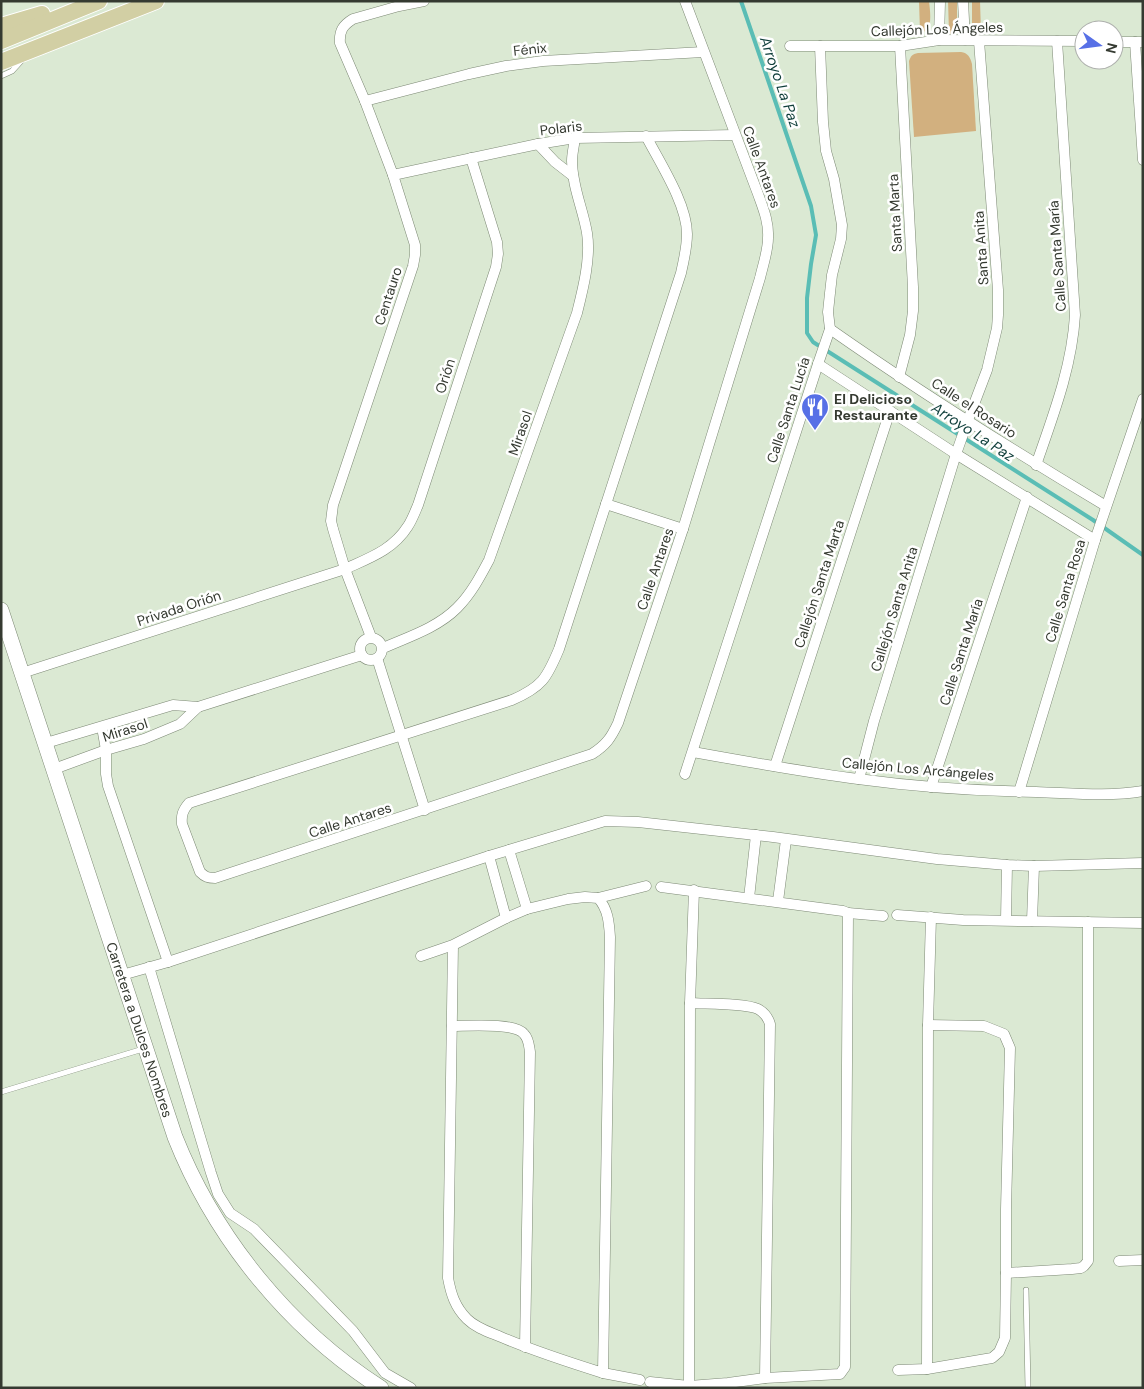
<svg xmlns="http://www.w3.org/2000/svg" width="1144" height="1389" viewBox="0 0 1144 1389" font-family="'DM Sans',sans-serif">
	<rect width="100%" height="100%" fill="#dbe9d3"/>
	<!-- green -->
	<g fill="#d2b07f">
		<path d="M919,1H929C930,11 932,23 927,31L920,32Z"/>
		<path d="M948,1H957V32L953,35L949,33Z"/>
		<path d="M972,1H980L981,32L976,31L972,28Z"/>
		<path d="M961,52C968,53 970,57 972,64L976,131L914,137L909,61C911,56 912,54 918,53Z"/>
	</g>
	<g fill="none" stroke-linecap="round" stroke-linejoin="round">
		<!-- stream -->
		<path stroke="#5abdb5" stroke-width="4" d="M741,1L811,206L816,235L811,264L807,298V333L813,342L1093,520L1143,555"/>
		<!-- lane casing -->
		<g stroke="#7d8975" stroke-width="6">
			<g id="lane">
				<path d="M1,76L12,71L22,60"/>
				<path d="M1,1092L143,1049"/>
				<path d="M1026,1290L1028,1388"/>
			</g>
		</g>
		<!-- street casing -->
		<g stroke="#7d8975" stroke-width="11">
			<g id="street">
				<path d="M963,1L965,40"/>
				<path d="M939,40L940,1"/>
				<path d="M1114,42H1143"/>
				<path d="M1135,42L1143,160"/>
				<path d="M790,46H900L939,40L1084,41"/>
				<path d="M365,101L469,74L506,66L543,61L703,52"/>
				<path d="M646,136C660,163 687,204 687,234C687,247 684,260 681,273L559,649C547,678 542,687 512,700L189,803C183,810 181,815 182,824L200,872C205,877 208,878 215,878L592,754C606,745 611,738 618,723L683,529L760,278C763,265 768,251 768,238C769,222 763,208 758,194L685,1"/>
				<path d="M538,144L555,162L573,176"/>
				<path d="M393,175L538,144L575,138L735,135"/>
				<path d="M830,329C920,392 1012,450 1106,506"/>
				<path d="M818,364L956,454L1095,540"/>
				<path d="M899,377L910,335L913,311V287L900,46"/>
				<path d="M1036,465C1053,416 1072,367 1075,315L1057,41"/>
				<path d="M606,504L683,529"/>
				<path d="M371,637L345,569L333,529L331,521L333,505L413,266L415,255V245L393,175L365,101L340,43C339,31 343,25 353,19L399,6L424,1"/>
				<circle cx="371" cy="649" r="11"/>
				<path d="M383,648C408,637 437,628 457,608C471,594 480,577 489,560L577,313C583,289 591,258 587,233C583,209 572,186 572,161C572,154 574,146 575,138"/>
				<path d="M377,658L425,810"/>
				<path d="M22,673L345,569C369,558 393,550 408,526C412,520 415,512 418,505L496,267L498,254L497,242L471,158"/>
				<path d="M102,727L106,750V774L108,786L168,962"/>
				<path d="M46,743L173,705L198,707L362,655"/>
				<path d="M693,752C748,762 803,772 858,779C917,787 977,791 1036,792C1071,793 1108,797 1143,791"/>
				<path d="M775,766L890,411"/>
				<path d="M54,769L106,750L144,739L180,724L198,707"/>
				<path d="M685,774L818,364L830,329L828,312L830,293L832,275L841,239L842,225L834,179L826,151L823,122L820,46"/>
				<path d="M859,779L874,721L956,454L968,420L987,370L997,328L998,315V290L979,41"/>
				<path d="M931,787L1027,497"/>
				<path d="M1019,792L1095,540L1143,399"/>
				<path d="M509,850L527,909"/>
				<path d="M489,856L506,918"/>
				<path d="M598,898L646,886"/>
				<path d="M749,898L756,835"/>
				<path d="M778,901L786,840"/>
				<path d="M848,913L883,916"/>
				<path d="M897,915L963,920L1143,923"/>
				<path d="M1006,920L1007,865"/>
				<path d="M1032,921L1034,866"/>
				<path d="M421,956L453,945L506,918L527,909L568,899L585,897L598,898C608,909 609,922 610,937L603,1373C568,1362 534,1351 501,1337C489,1332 476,1328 467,1319C455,1307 451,1294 448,1278L453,945"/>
				<path d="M149,967L211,1173L218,1194L230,1213L254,1229L353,1331L385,1373L411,1388"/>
				<path d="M122,975L168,962L489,856L605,821L638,822L773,837L937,859L1007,865L1034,866L1143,863"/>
				<path d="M690,1003C706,1004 745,1003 758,1009C765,1013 768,1017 770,1024L765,1378"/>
				<path d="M928,1025L984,1026L1004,1034L1010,1048L1006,1209V1273L1072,1269L1081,1268L1084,1266L1088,1261V922"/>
				<path d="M452,1026C467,1026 515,1022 524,1034C529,1039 529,1046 530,1052L525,1347"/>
				<path d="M1119,1261L1143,1260"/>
				<path d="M927,1369L928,1025L931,917"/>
				<path d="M898,1370L927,1369L992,1358L999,1352L1005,1338L1006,1273"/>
				<path d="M603,1373L640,1380"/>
				<path d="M650,1382L689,1386L728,1383L765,1378L840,1374L845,1367L848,913L843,911L661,887"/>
				<path d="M689,1386L690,1003L694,890"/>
			</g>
		</g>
		<!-- secondary casing -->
		<g stroke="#7d8975" stroke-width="16">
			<g id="secondary">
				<path id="s1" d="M1,610L175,1137C215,1238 289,1329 381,1388"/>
			</g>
		</g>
		<!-- primary casing -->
		<g stroke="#fff" stroke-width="18">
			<g id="primary">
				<path d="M1,26L42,14"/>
				<path d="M1,41L99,1"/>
				<path d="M1,62L156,1"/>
			</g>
		</g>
		<!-- lane -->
		<use href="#lane" stroke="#fff" stroke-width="5"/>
		<!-- street -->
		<use href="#street" stroke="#fff" stroke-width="10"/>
		<!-- secondary -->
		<use href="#secondary" stroke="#fff" stroke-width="15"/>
		<!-- primary -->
		<use href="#primary" stroke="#d2cfa4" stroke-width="16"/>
	</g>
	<!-- icons -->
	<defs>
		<g id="restaurant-pin" transform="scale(1.4375)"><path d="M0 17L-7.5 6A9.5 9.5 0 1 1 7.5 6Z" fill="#5770e6" stroke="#fff"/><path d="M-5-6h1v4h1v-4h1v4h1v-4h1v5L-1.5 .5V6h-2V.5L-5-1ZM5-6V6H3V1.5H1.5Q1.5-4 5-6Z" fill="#fff"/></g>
	</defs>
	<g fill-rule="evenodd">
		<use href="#restaurant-pin" x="815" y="407"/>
	</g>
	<g text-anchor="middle" stroke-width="5" stroke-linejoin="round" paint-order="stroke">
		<!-- street labels -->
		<g font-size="14" fill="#353a31" stroke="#fff">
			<text transform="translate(937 29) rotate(-2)" y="5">Callejón Los Ángeles</text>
			<text transform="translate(530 49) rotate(-6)" y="5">Fénix</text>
			<text transform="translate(561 128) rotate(-7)" y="5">Polaris</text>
			<text transform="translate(762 167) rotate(70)" y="5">Calle Antares</text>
			<text transform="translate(895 213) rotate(-93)" y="5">Santa Marta</text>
			<text transform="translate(981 248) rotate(-94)" y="5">Santa Anita</text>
			<text transform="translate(1057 256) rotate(-94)" y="5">Calle Santa María</text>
			<text transform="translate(388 296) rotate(-72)" y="5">Centauro</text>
			<text transform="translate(445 376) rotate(-72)" y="5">Orión</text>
			<text transform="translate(974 408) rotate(33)" y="5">Calle el Rosario</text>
			<text transform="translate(788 410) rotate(-72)" y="5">Calle Santa Lucía</text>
			<text transform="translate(520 433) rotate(-71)" y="5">Mirasol</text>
			<text transform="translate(655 569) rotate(-71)" y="5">Calle Antares</text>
			<text transform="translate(819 584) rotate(-72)" y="5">Callejón Santa Marta</text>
			<text transform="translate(1065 591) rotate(-73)" y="5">Calle Santa Rosa</text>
			<text transform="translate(179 608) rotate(-18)" y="5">Privada Orión</text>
			<text transform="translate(894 609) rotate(-73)" y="5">Callejón Santa Anita</text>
			<text transform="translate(961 652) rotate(-72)" y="5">Calle Santa María</text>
			<text transform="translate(125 730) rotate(-18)" y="5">Mirasol</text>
			<text transform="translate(918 769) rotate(5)" y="5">Callejón Los Arcángeles</text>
			<text transform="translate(350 820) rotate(-18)" y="5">Calle Antares</text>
			<text dy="5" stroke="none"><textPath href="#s1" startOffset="442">Carretera a Dulces Nombres</textPath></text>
		</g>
		<!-- poi labels -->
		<g font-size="14" font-weight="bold" fill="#353a31" stroke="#fff" text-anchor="start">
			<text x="834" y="404">El Delicioso<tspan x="834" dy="16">Restaurante</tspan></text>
		</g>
		<!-- water labels -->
		<g font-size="15" font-style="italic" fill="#103f3b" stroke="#fff">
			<text transform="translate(780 82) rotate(71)" y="5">Arroyo La Paz</text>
			<text transform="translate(973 432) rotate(33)" y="5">Arroyo La Paz</text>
		</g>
	</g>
	<!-- border -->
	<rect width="1144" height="1389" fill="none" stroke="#353a31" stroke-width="5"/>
	<!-- north arrow -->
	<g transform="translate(1099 45) rotate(104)"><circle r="24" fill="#ffffff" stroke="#aeb0ad"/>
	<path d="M0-4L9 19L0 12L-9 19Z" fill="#5770e6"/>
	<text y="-8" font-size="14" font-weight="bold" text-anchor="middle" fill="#353a31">N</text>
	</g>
</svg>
